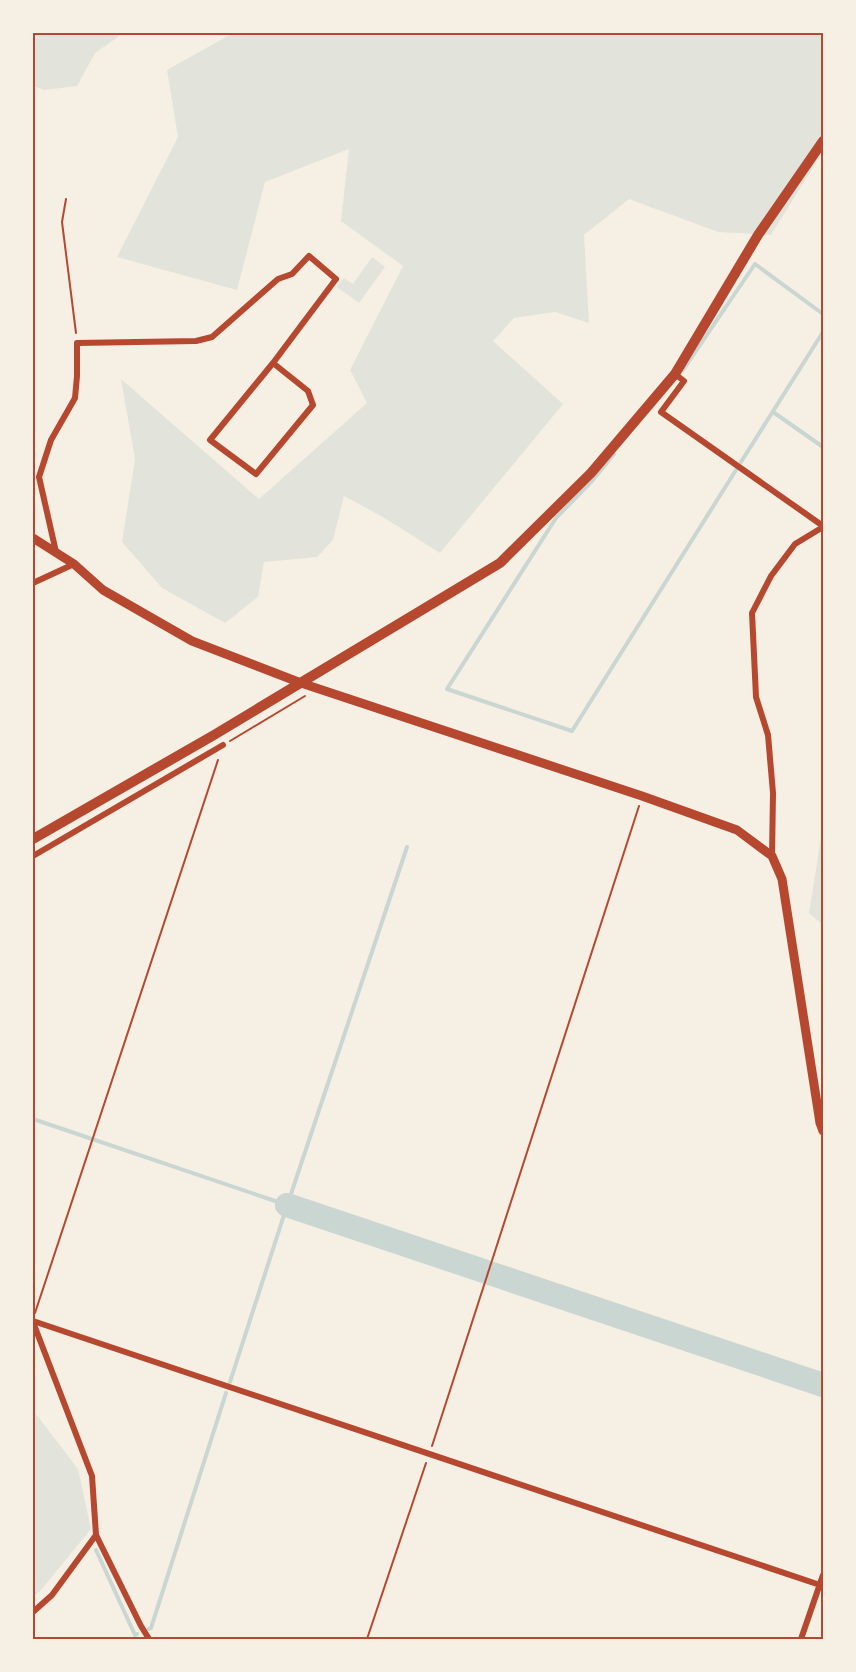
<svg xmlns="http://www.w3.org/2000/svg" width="856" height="1672" viewBox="0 0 856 1672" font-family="'Roboto Condensed',sans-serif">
	<rect width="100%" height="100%" fill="#f6efe4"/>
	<!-- green -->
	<g fill="#e2e4dc">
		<path d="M33,33H120L118,37L95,53L77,86L44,90L33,86Z"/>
		<path d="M233,33H823V148L819,158L771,235L718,232L629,199L584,235L589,323L555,312L514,318L493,341L563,404L440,553L383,517L344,496L333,540L317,557L264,562L258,597L225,623L162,588L122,542L135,459L121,379L259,499L367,403L350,370L403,266L341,221L349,149L265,182L237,290L117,257L178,137L167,70Z"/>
		<path d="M372,257L385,267L359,303L337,287L344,278L353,284Z"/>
		<path d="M823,825V925L809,913Z"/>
		<path d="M33,1410L78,1469L91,1529L41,1590L33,1597Z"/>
	</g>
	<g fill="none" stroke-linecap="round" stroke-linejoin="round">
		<!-- stream -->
		<g stroke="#c9d6d2" stroke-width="4">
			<path d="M683,370L755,264L823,314"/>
			<path d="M773,412L823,447"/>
			<path d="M614,454L592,481L556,518L447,689L572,731L736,470"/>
			<path d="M741,462L823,332"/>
			<path d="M33,1119L287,1205"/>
			<path d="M290,1197L407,847"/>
			<path d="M230,1382L284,1215"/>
			<path d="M96,1550L135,1635L137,1634"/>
			<path d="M149,1629L151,1628L226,1393"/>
		</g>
		<!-- river -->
		<path stroke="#c9d6d2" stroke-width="24" d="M287,1205L823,1385"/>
		<!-- path -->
		<g stroke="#b5482f" stroke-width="2">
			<path d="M66,199L62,222L76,333"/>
			<path d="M230,741L305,696"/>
			<path d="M35,1313L218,760"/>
			<path d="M432,1446L639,806"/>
			<path d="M367,1639L426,1463"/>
		</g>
		<!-- minor -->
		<g stroke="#b5482f" stroke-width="6">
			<path d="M675,374L684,381L661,412L823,526"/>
			<path d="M56,552L39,477L51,440L75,398L77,376V343L196,341L212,337L278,279L292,274L309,256L336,279L273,363L210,440L256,474L313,405L308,391L273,363"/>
			<path d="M33,583L74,564"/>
			<path d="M33,856L223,745"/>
			<path d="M772,856L773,793L768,735L756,697L752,613L771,576L795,544L823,527"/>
			<path d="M33,1321L823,1586"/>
			<path d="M33,1322L92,1476L96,1535L141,1626L149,1639"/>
			<path d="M33,1612L52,1595L96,1535"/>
			<path d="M801,1639L823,1575"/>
		</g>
		<!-- tertiary -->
		<path stroke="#b5482f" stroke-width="9" d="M33,538L74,564L103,590L192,641L301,683L642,796L737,830L772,856L782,879L820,1123L823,1131"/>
		<!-- secondary -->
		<path stroke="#b5482f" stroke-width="10" d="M33,839L214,735L500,563L591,473L675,374L758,235L823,141"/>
	</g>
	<!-- border -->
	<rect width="856" height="1672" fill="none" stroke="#f6efe4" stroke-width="69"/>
	<rect x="34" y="34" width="788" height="1604" fill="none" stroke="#b5482f" stroke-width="2"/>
</svg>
